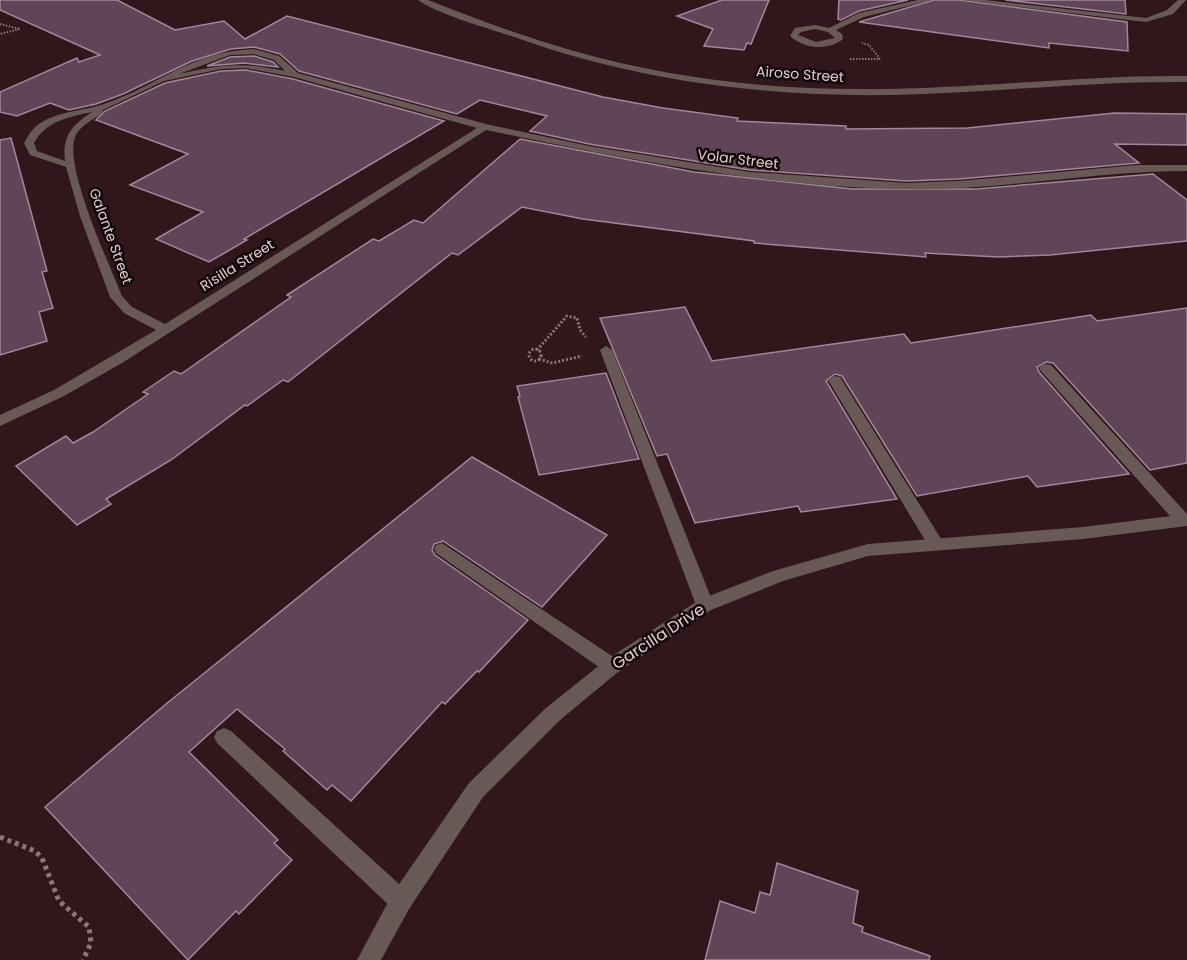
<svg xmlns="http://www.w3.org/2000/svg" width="1187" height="960" viewBox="0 0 1187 960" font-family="Poppins,sans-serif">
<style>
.building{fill:#5f4557;stroke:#a4869b;stroke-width:1.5}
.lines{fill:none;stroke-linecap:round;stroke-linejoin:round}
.path-far2{stroke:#8d767a;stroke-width:2;stroke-dasharray:1.5 1.5;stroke-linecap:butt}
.path-far1{stroke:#8d767a;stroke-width:3;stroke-dasharray:2 2;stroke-linecap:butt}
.path{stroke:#8d767a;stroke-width:5;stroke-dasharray:4 4;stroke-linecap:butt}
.service{fill:#685956;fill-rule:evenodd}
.minor{fill:#685956;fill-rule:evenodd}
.tertiary{fill:#685956;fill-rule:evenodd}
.labels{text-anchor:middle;stroke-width:5;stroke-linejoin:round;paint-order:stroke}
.far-street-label{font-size:14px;fill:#e0cccf;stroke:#110608}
.street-label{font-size:16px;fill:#e0cccf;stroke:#110608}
</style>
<rect width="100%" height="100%" fill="#31161c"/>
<g class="building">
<path d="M0,0H117L175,30L224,21L245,39L287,16L603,97L663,108L738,118L737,121L846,126V129L967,128L1115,113L1187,114V145L1115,144L1139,163L959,179L906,181L750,170L589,144L530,131L547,116L480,100L457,114L299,71L280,54L254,47L231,49L192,61L123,94L96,104L69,110L50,103L17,116L0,112V92L77,58L79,62L100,55L0,10Z"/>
<path d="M722,0H769L751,44L747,43L744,50L704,46L713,29L677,16Z"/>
<path d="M839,0H908L859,11L841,20L838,19Z"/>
<path d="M934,0H959L1127,22L1128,51L1049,43V48L859,22Z"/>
<path d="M1005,0H1125L1126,14Z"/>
<path d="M254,56L273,62L278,67L244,63L207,66L230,57Z"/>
<path d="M246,70L293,79L444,121L244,239L247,240L209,262L156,239L203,212L130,185L188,154L96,120L105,111L165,83L221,71Z"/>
<path d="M11,138L47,271L42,272L53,308L39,312L47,341L0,355V140Z"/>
<path d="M520,139L694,172L852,189H976L1153,174L1187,200V241L1050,255L998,257L925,253L926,257L754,243V241L583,219L522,207L458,255L452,253L288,382L283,380L247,406L245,405L171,460L106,499L111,504L77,525L16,466L66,436L73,443L93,432L148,394L143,392L174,371L181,374L291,297L287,295L373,239L379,241L414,220L423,223Z"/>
<path d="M685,307L712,361L904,334L911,343L1091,315L1097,321L1187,308V463L1150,470L1053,363L1046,362L1037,367L1039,372L1129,474L1037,487L1028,476L917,496L842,376L835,374L826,381L897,499L801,512L798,506L695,523L667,454L657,456L600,318Z"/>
<path d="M606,373L639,459L539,475L518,397L520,396L517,386Z"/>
<path d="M472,457L607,535L542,607L443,541L434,544L432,550L435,555L528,620L479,672L477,671L445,704L442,702L351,801L332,785L327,790L283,751L285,749L237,709L189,752L278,840L274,843L292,860L239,914L236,911L188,960L45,807L166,704Z"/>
<path d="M777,863L858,891L853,923L863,927L862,932L930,956L929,960H705L720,901L755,913L760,892L770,895Z"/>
</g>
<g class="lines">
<g class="path-far2">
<path d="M0,24L20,29L0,34"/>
<path d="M850,59H880L869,45L862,43"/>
</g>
<g class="path-far1">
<circle cx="535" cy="355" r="6"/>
<path d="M537,350L567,316L577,318L580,330L586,337"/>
<path d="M539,359L552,363L582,356"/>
</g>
<path class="path" d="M0,837L35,851L42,858L59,901L89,927L91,943L83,960"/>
<g class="service">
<path d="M606,346L612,350L714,605L711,610L705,612L699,610L696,605L600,350Z"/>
<path d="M1046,364L1051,365L1187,514V526L1178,525L1041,371L1039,368L1041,365Z"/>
<path d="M835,376L840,377L943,542L945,546L943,550H931L828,380Z"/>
<path d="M442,543L618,660L621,666L618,672L612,674L606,672L436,553L434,549L436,545Z"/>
<path d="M224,728L231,731L409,893L412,901L409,909L401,912L393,909L217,743L214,737L217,731Z"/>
</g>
<g class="minor">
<path d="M918,0H932L864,17L836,30L842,34L843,39C828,51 804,49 790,36L795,28L815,25L829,28L859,13ZM815,29L828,32L835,38L816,42L798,35L801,32Z"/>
<path d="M961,0H985L1146,18L1167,10L1178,0H1186L1173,14L1146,22Z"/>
<path d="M254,49L279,56L298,73L486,124L589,146L750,172L906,183L959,181L1137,165H1187V171C1093,171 999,191 905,189C764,187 624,159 486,130L122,363L64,396L0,426V415L54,390L156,330L124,313L110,297L80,216L66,167L30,155L24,143C29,134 33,127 42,122C61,111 83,111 104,104C160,85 189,52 254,49ZM254,54L274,60L285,71C240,62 224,64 179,74L230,55ZM246,68L294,77L477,128L165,324L132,307L122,296C109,263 64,168 75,137C79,126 94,119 103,113V110L164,81L221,69ZM92,112C72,125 62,136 65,161L37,151L34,143C46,121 69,117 92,112Z"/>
<path d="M1187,514V526L1083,539L868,556L783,581L711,610L618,672L560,720L483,797L409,909L381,960H357L393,893L469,783L546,708L606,660L699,600L773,571L868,544L1083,527Z"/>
</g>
<path class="tertiary" d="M418,0H428C476,19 524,37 574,51C665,77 762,89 856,89C967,90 1077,75 1187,76V82C1088,81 990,93 892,95C767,97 638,81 520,39C494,30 439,15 418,0Z"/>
</g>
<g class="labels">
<g class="far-street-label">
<text transform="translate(800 74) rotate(4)" y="5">Airoso Street</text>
<text transform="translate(738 159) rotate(7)" y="5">Volar Street</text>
<text transform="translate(111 236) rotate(70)" y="5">Galante Street</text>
<text transform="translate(237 265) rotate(-32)" y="5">Risilla Street</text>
</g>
<g class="street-label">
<text transform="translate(658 636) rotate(-33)" y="6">Garcilla Drive</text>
</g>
</g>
</svg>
